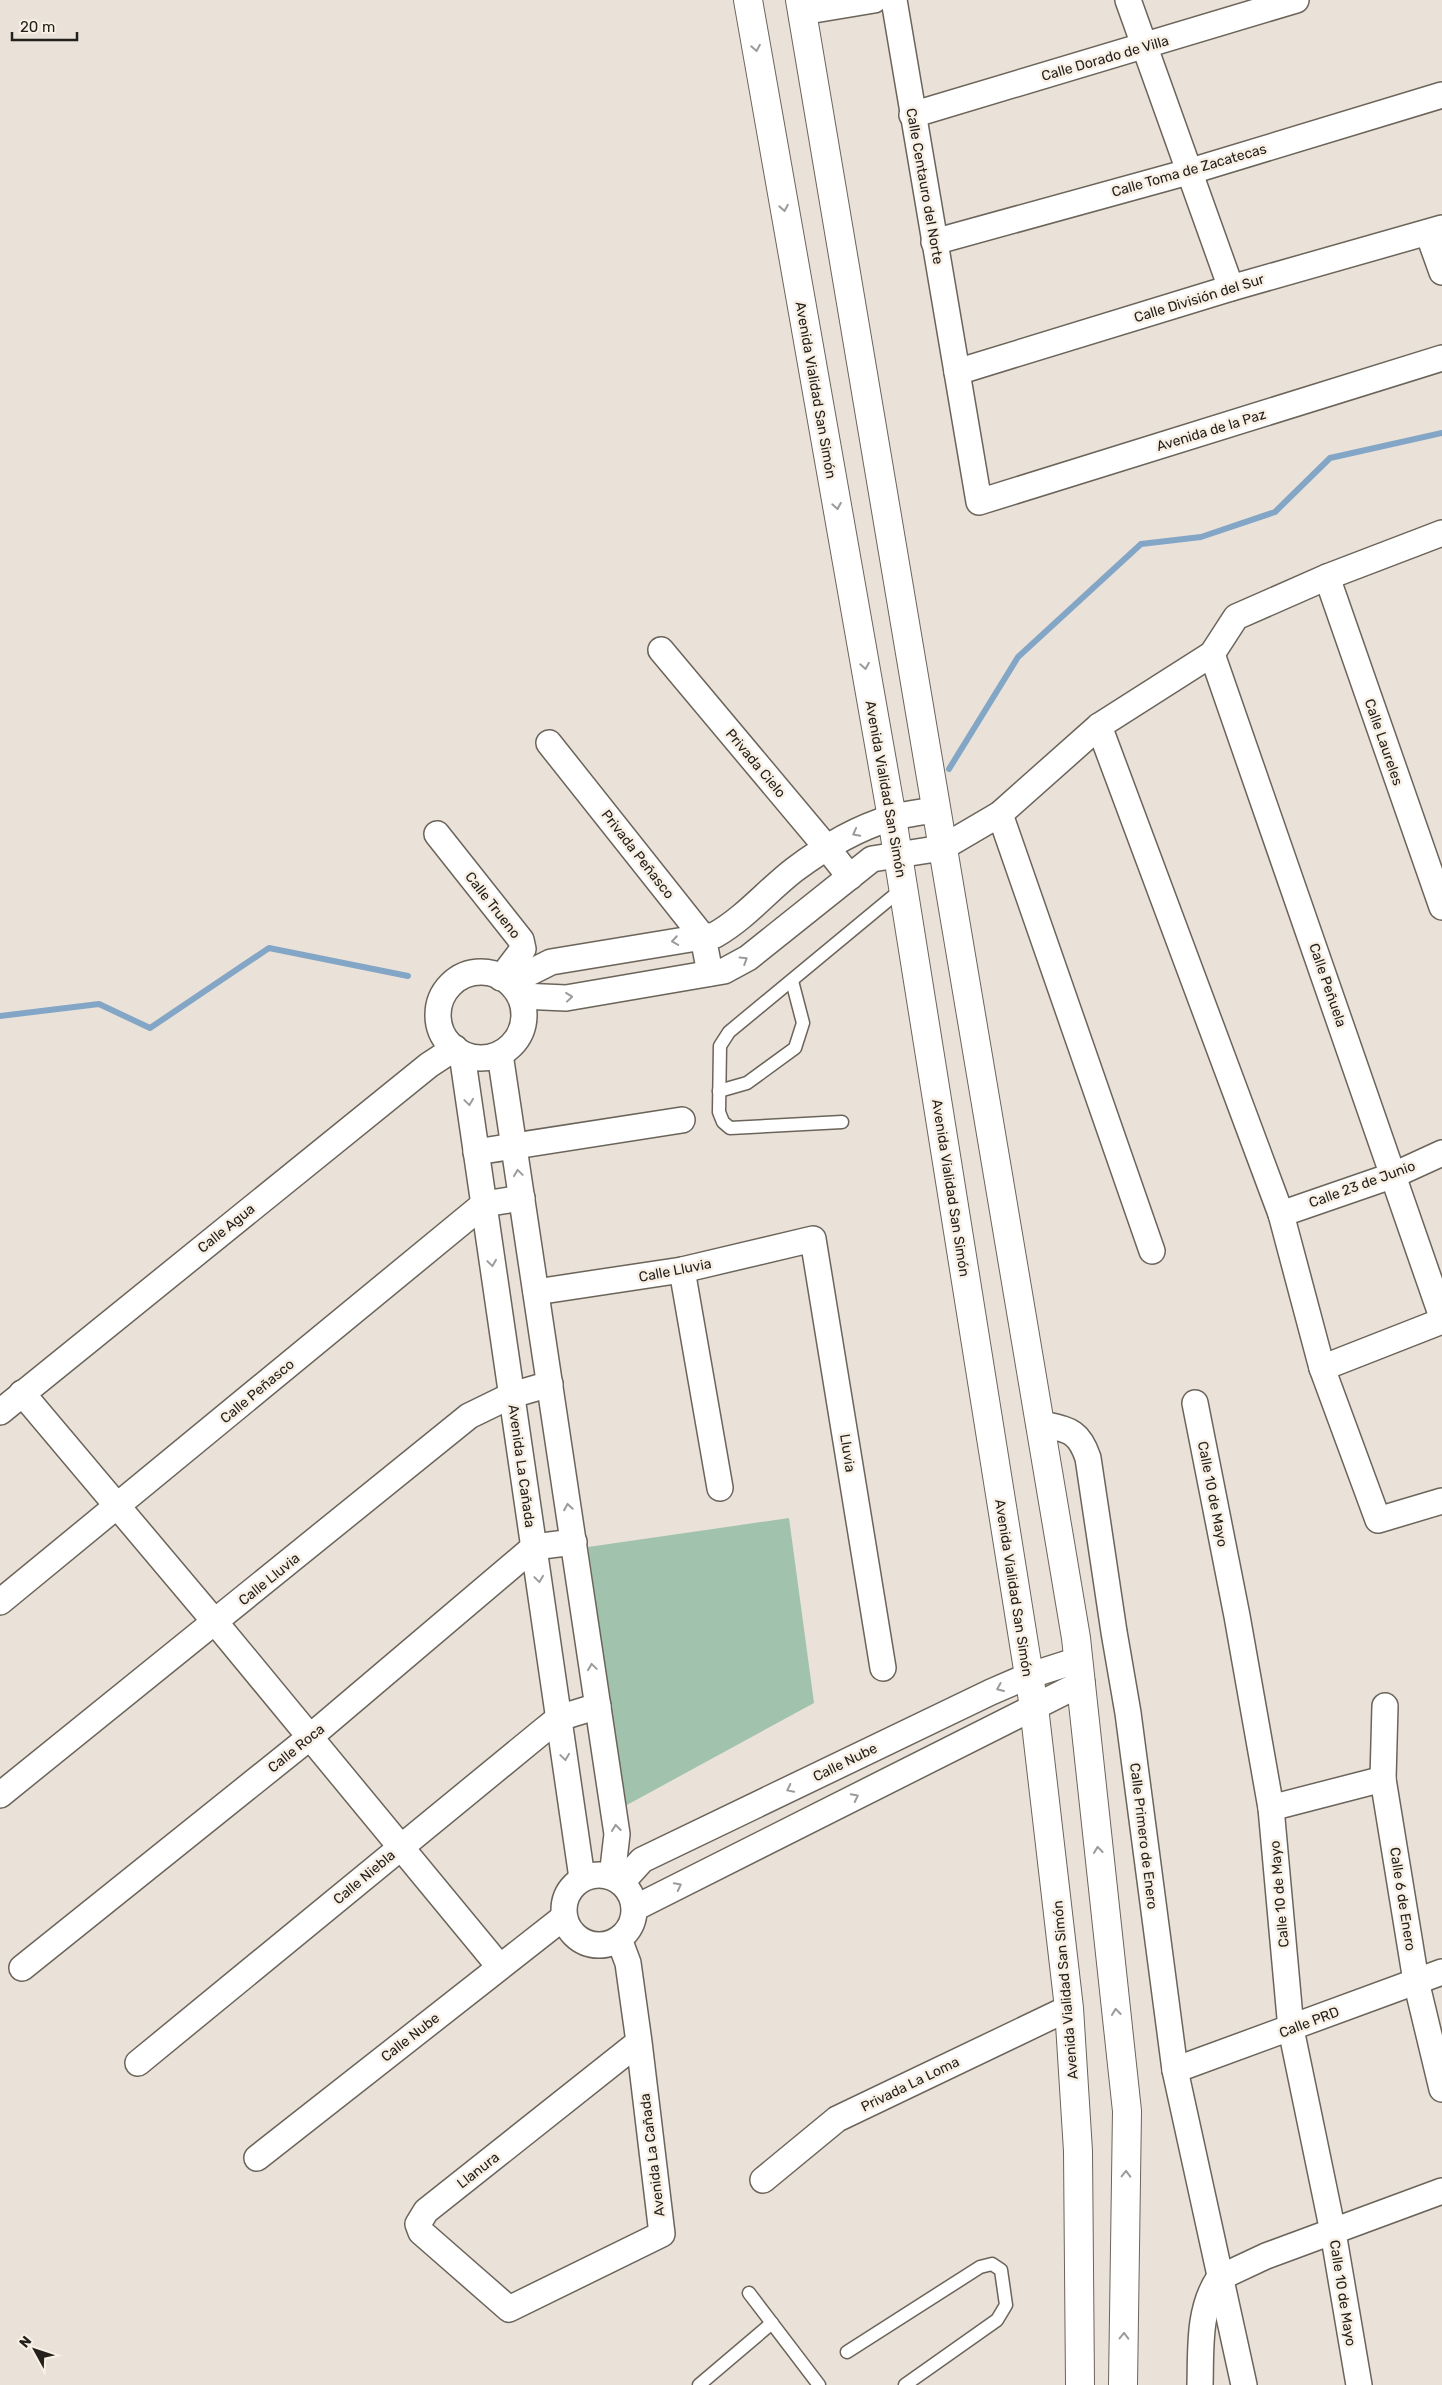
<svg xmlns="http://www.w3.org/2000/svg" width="1442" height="2385" viewBox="0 0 1442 2385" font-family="Rubik,sans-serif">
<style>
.green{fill:#a1c2ac}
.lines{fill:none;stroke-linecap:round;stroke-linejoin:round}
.stream{stroke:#84a6c6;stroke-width:6}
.service-casing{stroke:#6b645a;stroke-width:15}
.minor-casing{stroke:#6b645a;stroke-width:28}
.secondary-casing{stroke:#6b645a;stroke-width:30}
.service{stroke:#fff;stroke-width:12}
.minor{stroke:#fff;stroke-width:25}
.secondary{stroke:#fff;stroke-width:28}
.oneway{stroke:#9c9b99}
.labels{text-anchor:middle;stroke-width:5;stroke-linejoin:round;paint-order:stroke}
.street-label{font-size:14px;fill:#24211d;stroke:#f8f0e5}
</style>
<rect width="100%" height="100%" fill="#eae2d8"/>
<path class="green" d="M789,1518L814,1703L625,1806L588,1547Z"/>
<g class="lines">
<g class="stream">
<path d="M949,769L1018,657L1141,544L1201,537L1275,512L1330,458L1442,433"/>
<path d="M0,1016L99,1004L150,1028L269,948L408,976"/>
</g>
<defs>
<g id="service">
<path d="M719,1091L747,1083L795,1048L803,1023L792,981"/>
<path d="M842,1122L730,1128L723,1122L719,1112L720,1046L729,1032L903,888"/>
<path d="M749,2293L819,2385"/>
<path d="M847,2352L980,2267L992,2264L1001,2270L1006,2305L997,2320L905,2385"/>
<path d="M699,2385L772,2323"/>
</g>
<g id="minor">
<path d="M894,0L979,502L1442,358"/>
<path d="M1128,0L1231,288"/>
<path d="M802,12L874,0"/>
<path d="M912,115L1296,0"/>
<path d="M1428,233L1442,272"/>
<path d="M934,242L1188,172L1442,95"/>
<path d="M957,372L1231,288L1442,228"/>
<path d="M1327,577L1442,907"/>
<path d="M661,650L827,848L850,877"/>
<path d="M1212,654L1442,1317"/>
<path d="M1099,726L1281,1214L1322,1368L1378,1520L1442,1501"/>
<path d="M549,743L703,937L710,973"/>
<path d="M1000,814L1152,1251"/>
<path d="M437,834L521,940L523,949L501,978"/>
<circle cx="481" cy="1015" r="43"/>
<path d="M511,982L551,962L715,935C745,918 767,891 794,870C822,849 857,828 891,818C905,814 921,812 936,810"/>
<path d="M521,996L566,998L724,971L748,958L872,859L942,848L1000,814L1099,726L1212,654L1236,617L1327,577L1442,533"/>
<path d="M462,1054L582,1878"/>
<path d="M500,1054L617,1834L612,1877"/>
<path d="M476,1152L682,1120"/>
<path d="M1281,1214L1394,1175L1442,1153"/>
<path d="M682,1270L720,1488"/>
<path d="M536,1292L682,1270L813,1239L883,1668"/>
<path d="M1322,1368L1442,1321"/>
<path d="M22,1393L215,1622L499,1966"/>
<path d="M1195,1403L1237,1616L1271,1808L1291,2029L1333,2232L1359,2385"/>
<path d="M0,1412L429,1065L455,1048"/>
<path d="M1039,1423C1066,1430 1078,1428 1088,1458L1114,1632L1128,1713L1175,2070L1244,2385"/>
<path d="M0,1602L484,1204L522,1198"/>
<path d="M1385,1706L1383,1779L1416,1981L1442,2089"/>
<path d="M0,1795L469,1416L512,1395L550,1384"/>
<path d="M1271,1808L1383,1779"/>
<circle cx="599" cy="1910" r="35"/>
<path d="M622,1882L642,1860L991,1692L1028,1676L1078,1660"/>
<path d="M635,1908L1082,1683"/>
<path d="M619,1939L628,1963L639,2042L662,2234L509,2309L421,2232L418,2224L426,2211L639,2042"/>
<path d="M22,1968L310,1737L534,1547L574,1542"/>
<path d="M138,2063L544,1730L559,1718L598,1706"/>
<path d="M1175,2070L1442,1972"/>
<path d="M257,2158L564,1917"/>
<path d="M763,2180L837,2119L1069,2008"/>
<path d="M1219,2278L1266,2256L1442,2191"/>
<path d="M1200,2385C1201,2349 1198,2309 1219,2278"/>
</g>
<g id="secondary">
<path d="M748,0L892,818L1034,1707L1069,2008L1078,2151L1080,2385"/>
<path d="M800,0L1076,1638L1127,2111L1123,2385"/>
</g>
</defs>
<use href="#service" class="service-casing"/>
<use href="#minor" class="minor-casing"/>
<use href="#secondary" class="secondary-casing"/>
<use href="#service" class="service"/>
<use href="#minor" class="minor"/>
<use href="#secondary" class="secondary"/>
</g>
<defs><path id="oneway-chevron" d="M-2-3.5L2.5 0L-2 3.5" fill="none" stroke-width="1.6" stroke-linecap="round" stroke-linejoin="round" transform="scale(1.25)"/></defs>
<g class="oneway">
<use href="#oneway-chevron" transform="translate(756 48) rotate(80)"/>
<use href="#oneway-chevron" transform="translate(784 208) rotate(80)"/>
<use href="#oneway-chevron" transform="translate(837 506) rotate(80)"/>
<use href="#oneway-chevron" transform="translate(865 666) rotate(80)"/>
<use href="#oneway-chevron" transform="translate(856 833) rotate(152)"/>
<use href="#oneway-chevron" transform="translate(675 941) rotate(171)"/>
<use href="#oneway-chevron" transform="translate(744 960) rotate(-32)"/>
<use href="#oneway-chevron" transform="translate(569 997) rotate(-6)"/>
<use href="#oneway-chevron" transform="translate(469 1102) rotate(82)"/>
<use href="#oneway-chevron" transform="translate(518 1173) rotate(-98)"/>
<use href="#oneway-chevron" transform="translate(492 1263) rotate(82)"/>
<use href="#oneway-chevron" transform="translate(568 1507) rotate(-99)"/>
<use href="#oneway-chevron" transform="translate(539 1579) rotate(82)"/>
<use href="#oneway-chevron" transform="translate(592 1667) rotate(-98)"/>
<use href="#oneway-chevron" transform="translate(1000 1688) rotate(157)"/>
<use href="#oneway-chevron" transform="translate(565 1757) rotate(82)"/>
<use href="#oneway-chevron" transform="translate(790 1789) rotate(154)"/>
<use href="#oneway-chevron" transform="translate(855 1797) rotate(-27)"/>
<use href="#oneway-chevron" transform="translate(616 1828) rotate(-96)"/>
<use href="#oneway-chevron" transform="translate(1098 1850) rotate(-96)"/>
<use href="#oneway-chevron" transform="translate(678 1886) rotate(-27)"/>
<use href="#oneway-chevron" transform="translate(1116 2012) rotate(-96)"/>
<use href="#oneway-chevron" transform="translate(1126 2174) rotate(-89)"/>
<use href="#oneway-chevron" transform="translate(1124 2336) rotate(-89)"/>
</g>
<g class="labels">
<g class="street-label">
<text transform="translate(1105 58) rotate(-16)" y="5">Calle Dorado de Villa</text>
<text transform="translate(1189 170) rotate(-16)" y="5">Calle Toma de Zacatecas</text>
<text transform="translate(925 186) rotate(80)" y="5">Calle Centauro del Norte</text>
<text transform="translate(1199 298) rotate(-17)" y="5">Calle División del Sur</text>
<text transform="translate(816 390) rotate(80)" y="5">Avenida Vialidad San Simón</text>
<text transform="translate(1211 430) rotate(-17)" y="5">Avenida de la Paz</text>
<text transform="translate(1384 742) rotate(71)" y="5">Calle Laureles</text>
<text transform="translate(756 763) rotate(50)" y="5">Privada Cielo</text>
<text transform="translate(886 789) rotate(80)" y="5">Avenida Vialidad San Simón</text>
<text transform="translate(638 854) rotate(52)" y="5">Privada Peñasco</text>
<text transform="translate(493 905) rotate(52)" y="5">Calle Trueno</text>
<text transform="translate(1328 985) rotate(71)" y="5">Calle Peñuela</text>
<text transform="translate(1362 1184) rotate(-20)" y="5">Calle 23 de Junio</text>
<text transform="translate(951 1188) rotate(81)" y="5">Avenida Vialidad San Simón</text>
<text transform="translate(226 1228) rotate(-39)" y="5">Calle Agua</text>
<text transform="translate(675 1270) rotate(-11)" y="5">Calle Lluvia</text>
<text transform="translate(257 1391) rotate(-40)" y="5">Calle Peñasco</text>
<text transform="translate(848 1453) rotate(81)" y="5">Lluvia</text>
<text transform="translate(522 1466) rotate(82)" y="5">Avenida La Cañada</text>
<text transform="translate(1213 1494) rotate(79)" y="5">Calle 10 de Mayo</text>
<text transform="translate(269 1579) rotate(-39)" y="5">Calle Lluvia</text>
<text transform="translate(1014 1588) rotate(81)" y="5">Avenida Vialidad San Simón</text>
<text transform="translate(296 1748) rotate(-39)" y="5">Calle Roca</text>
<text transform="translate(845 1762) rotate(-26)" y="5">Calle Nube</text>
<text transform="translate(1144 1836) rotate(83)" y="5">Calle Primero de Enero</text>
<text transform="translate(364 1877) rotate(-40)" y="5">Calle Niebla</text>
<text transform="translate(1279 1894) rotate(-95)" y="5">Calle 10 de Mayo</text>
<text transform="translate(1403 1899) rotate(81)" y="5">Calle 6 de Enero</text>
<text transform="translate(1065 1990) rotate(-95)" y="5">Avenida Vialidad San Simón</text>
<text transform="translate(1309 2022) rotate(-21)" y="5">Calle PRD</text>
<text transform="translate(410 2037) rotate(-38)" y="5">Calle Nube</text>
<text transform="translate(910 2084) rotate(-26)" y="5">Privada La Loma</text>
<text transform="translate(652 2155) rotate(-97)" y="5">Avenida La Cañada</text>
<text transform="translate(478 2170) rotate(-38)" y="5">Llanura</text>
<text transform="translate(1343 2293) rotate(81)" y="5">Calle 10 de Mayo</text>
</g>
</g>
<g transform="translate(35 2350) rotate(310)" stroke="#f8f0e5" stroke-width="4" paint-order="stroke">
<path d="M0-4L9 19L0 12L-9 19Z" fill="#24211d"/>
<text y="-8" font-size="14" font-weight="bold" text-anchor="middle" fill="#24211d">N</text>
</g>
<path d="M12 32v8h65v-8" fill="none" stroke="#24211d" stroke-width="2.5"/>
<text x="20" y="32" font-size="15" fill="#24211d" stroke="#f8f0e5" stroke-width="4" paint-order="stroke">20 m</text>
</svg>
